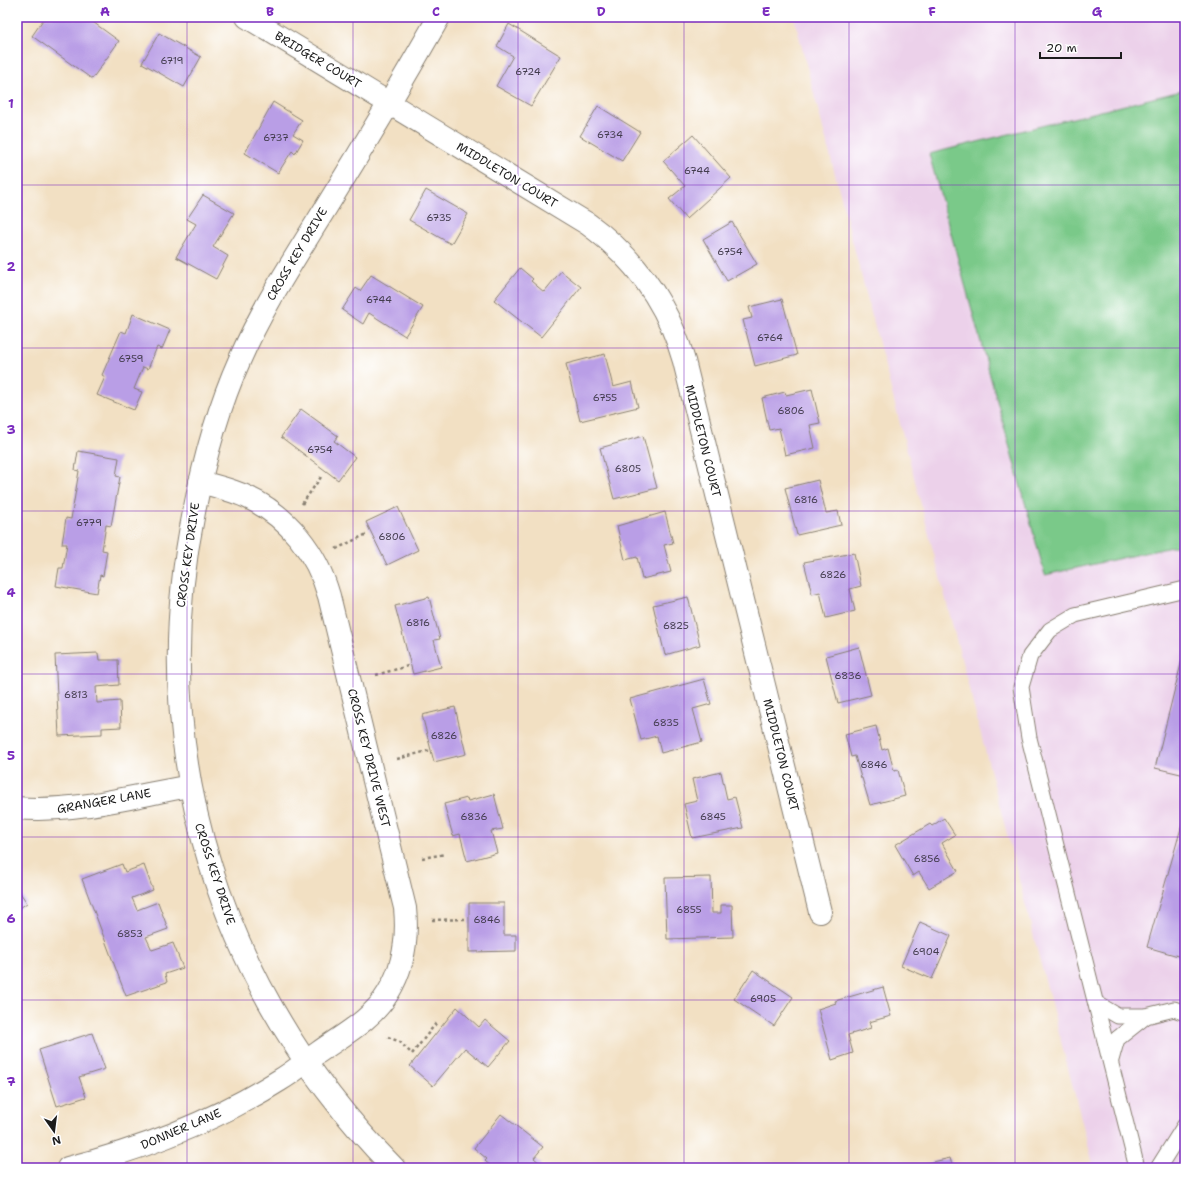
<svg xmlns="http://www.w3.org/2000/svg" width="1202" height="1185" viewBox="0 0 1202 1185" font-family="'Shantell Sans',sans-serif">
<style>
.built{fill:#ecd1ea}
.green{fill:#7ac989;stroke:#4b7252}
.building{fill:#b99ee6}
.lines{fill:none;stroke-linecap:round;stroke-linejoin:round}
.service-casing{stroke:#877e70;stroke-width:17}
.minor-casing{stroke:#877e70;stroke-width:24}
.path{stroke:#877e70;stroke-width:2.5;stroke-dasharray:3 3;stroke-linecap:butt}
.service{stroke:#fff;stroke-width:15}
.minor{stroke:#fff;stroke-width:22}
.grid{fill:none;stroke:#7b2cbf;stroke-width:1;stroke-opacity:0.55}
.labels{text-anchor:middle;stroke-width:4;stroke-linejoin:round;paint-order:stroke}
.number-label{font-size:10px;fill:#433c4e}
.street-label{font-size:12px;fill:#1c1c1c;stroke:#fff}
.neatline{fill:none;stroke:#7b2cbf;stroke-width:1.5}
.grid-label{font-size:13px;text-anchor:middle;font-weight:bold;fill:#7b2cbf}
</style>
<rect width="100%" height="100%" fill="#fff"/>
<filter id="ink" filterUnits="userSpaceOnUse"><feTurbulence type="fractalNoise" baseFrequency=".025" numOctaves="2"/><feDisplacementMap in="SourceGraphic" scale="8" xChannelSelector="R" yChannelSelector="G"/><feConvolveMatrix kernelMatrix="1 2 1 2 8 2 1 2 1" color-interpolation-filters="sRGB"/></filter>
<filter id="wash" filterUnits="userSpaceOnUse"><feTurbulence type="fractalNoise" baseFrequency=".012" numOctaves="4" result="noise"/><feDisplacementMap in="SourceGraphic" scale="16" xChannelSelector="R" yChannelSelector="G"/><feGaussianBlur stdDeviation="0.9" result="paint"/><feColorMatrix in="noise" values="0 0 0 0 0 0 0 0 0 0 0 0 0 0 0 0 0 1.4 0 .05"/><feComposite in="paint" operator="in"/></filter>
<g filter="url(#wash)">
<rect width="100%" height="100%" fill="#f2e0c3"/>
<path class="built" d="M794,17H1185V1168H1094Z"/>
<path class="green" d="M1185,90V544L1045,575L929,154Z"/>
<g id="blocks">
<g class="building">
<path d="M45,17H71L76,20L78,17H86L119,41L92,79L32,36Z"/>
<path d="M509,24L561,56L531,106L496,86L513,56L497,46Z"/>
<path d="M159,33L201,57L184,87L142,63Z"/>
<path d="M273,102L302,120L293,134L303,140L295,154L292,151L278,173L245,153Z"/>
<path d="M598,106L640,132L622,161L580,136Z"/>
<path d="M693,135L731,178L686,219L669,199L685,186L663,161Z"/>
<path d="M426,190L468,214L451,244L409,220Z"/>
<path d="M203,195L234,213L213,247L228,256L216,279L176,257L196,224L187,219Z"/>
<path d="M732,222L757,264L727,281L703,239Z"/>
<path d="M520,268L533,279L531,281L544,292L561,271L581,287L541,337L494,300Z"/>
<path d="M371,275L423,307L405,336L369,313L363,324L342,310L356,288L360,291Z"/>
<path d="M782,299L797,355L755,366L743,320L752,318L749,307Z"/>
<path d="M133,314L170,330L162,349L157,347L148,369L143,367L134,389L142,392L134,410L97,395L105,377L102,375L121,331L126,333Z"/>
<path d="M605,354L613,387L632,382L638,407L580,421L566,364Z"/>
<path d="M812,389L820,423L810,425L815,448L785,455L779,428L769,430L762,398L785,392L786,395Z"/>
<path d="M301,409L338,436L334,441L355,457L338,480L281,437Z"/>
<path d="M643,436L657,488L614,499L600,448Z"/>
<path d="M78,451L119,458L116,476L120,477L111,526L106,525L102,550L107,551L103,576L100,575L97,593L56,586L59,568H63L67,544H62L66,518L71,519L79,471L75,470Z"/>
<path d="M818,480L826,513L838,511L841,525L797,535L785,488Z"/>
<path d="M398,507L418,550L387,565L366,522Z"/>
<path d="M665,512L673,543L664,545L671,572L642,579L637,557L625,560L617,526Z"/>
<path d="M854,553L861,586L850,589L855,611L826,618L820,592L812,594L804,562Z"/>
<path d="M429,597L440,639L434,640L441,667L413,674L395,606Z"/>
<path d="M688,597L700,645L665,655L653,605Z"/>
<path d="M859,647L871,695L838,703L826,656Z"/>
<path d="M1184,652H1185V775L1155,768Z"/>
<path d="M98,653L99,660H118L119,685L96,687L97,703L120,701L121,727L102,728V734L59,736L55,655Z"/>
<path d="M704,679L711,704L693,709L702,742L661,753L657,736L641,740L630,699Z"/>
<path d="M455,707L466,754L434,762L422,715Z"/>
<path d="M876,726L882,750L888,748L894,771L898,770L905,796L870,805L862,778H861L855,756L851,757L845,734Z"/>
<path d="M721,772L727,799L735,797L743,828L692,838L684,804L697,801L692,779Z"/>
<path d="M494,794L503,829L491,831L497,853L467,861L460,834L453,836L444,804L467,798L468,801Z"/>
<path d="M1185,814V958L1147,947Z"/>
<path d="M944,818L955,835L942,843L958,871L929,888L919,872L913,876L895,845L930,824L932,826Z"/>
<path d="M122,864L125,872L144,865L153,890L132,898L137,910L158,902L168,929L146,937L152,950L173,943L183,968L165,974L167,982L126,996L82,879Z"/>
<path d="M711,877L712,913H721V905H732L733,937L667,939L665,878Z"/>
<path d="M17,888L27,903L17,910Z"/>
<path d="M469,903H504V935H516V951L469,952Z"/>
<path d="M920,922L951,936L932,979L901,966Z"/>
<path d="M753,970L793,997L774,1026L734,999Z"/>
<path d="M883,987L891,1016L869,1022L871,1028L848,1035L853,1053L832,1060L818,1009L836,1003L835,1001Z"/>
<path d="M457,1007L479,1027L485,1020L510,1041L488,1067L465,1048L433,1086L410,1066Z"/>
<path d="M92,1033L105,1069L79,1077L86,1097L57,1106L39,1050Z"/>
<path d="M501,1114L543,1147L534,1158L541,1164L538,1168H493L485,1161L487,1159L474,1148Z"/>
<path d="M950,1158L953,1168H912V1167Z"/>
</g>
</g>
</g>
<g filter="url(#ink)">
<use href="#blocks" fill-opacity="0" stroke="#877e70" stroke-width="1"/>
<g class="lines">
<defs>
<g id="service">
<path d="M1096,1003L1118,1016H1146"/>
<path d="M1111,1060L1117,1039L1146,1016L1174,1009L1185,1013"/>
<path d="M1137,1168L1029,738L1021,687L1030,656L1050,630L1075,615L1185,589"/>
<path d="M1158,1168L1185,1125"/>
</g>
<g id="minor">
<path d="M247,17L588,224C636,259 668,304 684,361L820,912"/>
<path d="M17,808C75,813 133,796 190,786"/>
<path d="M68,1168C143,1149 215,1121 280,1080C294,1072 306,1061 319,1052C343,1035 373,1019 388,993C404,967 408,938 405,908L329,596C317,553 288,516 247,497C232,490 216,486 200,482"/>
<path d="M394,1168C221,992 144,755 194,512C204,460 218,408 240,359C263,306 295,258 325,209C364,146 402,82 439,17"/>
</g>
</defs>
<use href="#service" class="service-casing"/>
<use href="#minor" class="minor-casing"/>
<g class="path">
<path d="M302,504L321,477"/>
<path d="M336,549L367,534"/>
<path d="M376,675L408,666"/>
<path d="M397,759L431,750"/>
<path d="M422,858L445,854"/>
<path d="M432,920L466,919"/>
<path d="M388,1037L400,1042L412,1054L437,1022"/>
</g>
<use href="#service" class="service"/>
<use href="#minor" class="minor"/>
</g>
</g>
<path class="grid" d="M187,17V1168M353,17V1168M518,17V1168M684,17V1168M849,17V1168M1015,17V1168M17,185H1185M17,348H1185M17,511H1185M17,674H1185M17,837H1185M17,1000H1185"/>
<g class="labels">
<g class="number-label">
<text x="172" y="64">6719</text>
<text x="528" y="75">6724</text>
<text x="610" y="138">6734</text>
<text x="276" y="141">6737</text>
<text x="697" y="174">6744</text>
<text x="439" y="221">6735</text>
<text x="730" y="255">6754</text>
<text x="379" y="303">6744</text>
<text x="770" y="341">6764</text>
<text x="131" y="362">6759</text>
<text x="605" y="401">6755</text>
<text x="791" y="414">6806</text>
<text x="320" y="453">6754</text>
<text x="628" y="472">6805</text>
<text x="806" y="503">6816</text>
<text x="89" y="526">6779</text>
<text x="392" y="540">6806</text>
<text x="833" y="578">6826</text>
<text x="418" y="626">6816</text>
<text x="676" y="629">6825</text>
<text x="848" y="679">6836</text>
<text x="76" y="698">6813</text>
<text x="666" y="726">6835</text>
<text x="444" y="739">6826</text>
<text x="874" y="768">6846</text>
<text x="474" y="820">6836</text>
<text x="713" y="820">6845</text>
<text x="927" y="862">6856</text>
<text x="689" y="913">6855</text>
<text x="487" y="923">6846</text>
<text x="130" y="937">6853</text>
<text x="926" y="955">6904</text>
<text x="763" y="1002">6905</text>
</g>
<g class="street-label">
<text transform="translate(318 60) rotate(31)" y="4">BRIDGER COURT</text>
<text transform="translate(507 175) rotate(31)" y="4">MIDDLETON COURT</text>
<text transform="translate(297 254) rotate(-59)" y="4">CROSS KEY DRIVE</text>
<text transform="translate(703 441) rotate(76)" y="4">MIDDLETON COURT</text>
<text transform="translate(188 555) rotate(-82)" y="4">CROSS KEY DRIVE</text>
<text transform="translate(781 755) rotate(76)" y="4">MIDDLETON COURT</text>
<text transform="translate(369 758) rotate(76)" y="4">CROSS KEY DRIVE WEST</text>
<text transform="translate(104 801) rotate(-10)" y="4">GRANGER LANE</text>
<text transform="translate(215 874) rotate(72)" y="4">CROSS KEY DRIVE</text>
<text transform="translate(181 1129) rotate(-23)" y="4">DONNER LANE</text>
</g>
</g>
<rect width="1202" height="1185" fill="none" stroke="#fff" stroke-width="44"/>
<g transform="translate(54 1131) rotate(166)" stroke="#ffffff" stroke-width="3" paint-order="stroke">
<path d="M0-3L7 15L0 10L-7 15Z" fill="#1c1c1c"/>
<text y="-6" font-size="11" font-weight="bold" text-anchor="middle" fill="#1c1c1c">N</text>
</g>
<path d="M1040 52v6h81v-6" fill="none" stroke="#1c1c1c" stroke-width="2"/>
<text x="1046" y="52" font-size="12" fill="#1c1c1c" stroke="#ffffff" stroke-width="3" paint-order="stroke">20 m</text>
<rect x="22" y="22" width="1158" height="1141" class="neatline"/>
<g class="grid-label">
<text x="105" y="16">A</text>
<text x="270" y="16">B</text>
<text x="436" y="16">C</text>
<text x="601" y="16">D</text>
<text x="766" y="16">E</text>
<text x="932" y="16">F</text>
<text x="1097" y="16">G</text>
<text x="11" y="108">1</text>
<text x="11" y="271">2</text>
<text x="11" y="434">3</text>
<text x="11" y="597">4</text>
<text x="11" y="760">5</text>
<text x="11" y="923">6</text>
<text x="11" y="1086">7</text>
</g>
</svg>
